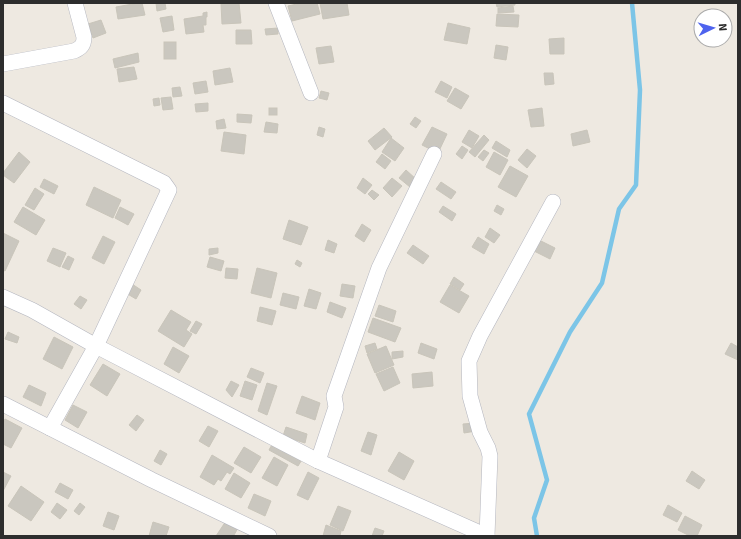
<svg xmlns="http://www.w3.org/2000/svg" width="741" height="539" viewBox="0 0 741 539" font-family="Signika,sans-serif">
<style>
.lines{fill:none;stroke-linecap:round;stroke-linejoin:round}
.stream{stroke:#7cc5e7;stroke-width:4.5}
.building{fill:#cac7bf;stroke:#c9c5ba}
.street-casing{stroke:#b4b6bf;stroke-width:16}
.street{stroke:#fff;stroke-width:15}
</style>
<rect width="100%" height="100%" fill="#eee9e1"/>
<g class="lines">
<path class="stream" d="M537,536L534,518L547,480L529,414L570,332L602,283L619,209L636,185L640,90L632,3"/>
</g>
<g class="building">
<path d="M138,3H142L145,15L118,19L116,7Z"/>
<path d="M156,3H165L166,9L157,11Z"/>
<path d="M239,3L241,23L222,24L221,4Z"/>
<path d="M301,3H317L320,14L292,21L288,6Z"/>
<path d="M320,3H347L349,15L323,19Z"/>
<path d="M496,3H515V5L497,7Z"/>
<path d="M513,6L514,12L498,13V8Z"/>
<path d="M207,12V17H206V25H203L204,32L186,34L184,19L203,16V13Z"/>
<path d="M497,14L519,15L518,27L496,26Z"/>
<path d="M172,16L174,30L163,32L160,18Z"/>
<path d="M101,20L106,33L93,38L88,24Z"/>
<path d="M448,23L470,28L467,44L444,40Z"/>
<path d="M278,28V34L266,35L265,29Z"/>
<path d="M236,30H251L252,44H236Z"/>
<path d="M564,38V54H550L549,39Z"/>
<rect x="164" y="42" width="12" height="17"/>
<path d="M496,45L508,47L506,60L494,58Z"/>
<path d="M331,46L334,62L319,64L316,48Z"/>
<path d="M138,53L139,62L115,68L113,59Z"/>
<path d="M134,67L137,79L119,82L117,69Z"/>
<path d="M230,68L233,82L215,85L213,71Z"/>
<path d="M544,73H553L554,84L545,85Z"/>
<path d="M206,81L208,92L195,94L193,83Z"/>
<path d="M441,81L452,87L447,98L435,92Z"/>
<path d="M180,87L182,96L173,97L172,88Z"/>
<path d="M455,88L469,96L461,109L447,101Z"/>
<path d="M321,91L329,93L327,100L319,98Z"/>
<path d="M171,97L173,109L163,110L161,98Z"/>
<path d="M159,98L160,105L154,106L153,99Z"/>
<path d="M208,103V111L196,112L195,104Z"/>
<rect x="269" y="108" width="8" height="7"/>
<path d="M542,108L544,126L531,127L528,110Z"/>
<path d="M237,114L252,115L251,123L237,122Z"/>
<path d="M415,117L421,121L416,128L410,124Z"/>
<path d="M224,119L226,128L217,129L216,121Z"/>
<path d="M266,122L278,124L277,133L264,132Z"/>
<path d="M319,127L325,129L323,137L317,135Z"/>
<path d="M432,127L447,134L438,153L422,145Z"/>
<path d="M384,128L392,137L375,150L368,141Z"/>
<path d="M469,130L479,136L472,148L462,142Z"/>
<path d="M587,130L590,142L573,146L571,134Z"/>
<path d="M224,132L246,135L244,154L221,151Z"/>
<path d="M484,135L489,140L475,157L469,152Z"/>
<path d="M391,138L404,148L395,161L382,152Z"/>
<path d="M496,141L510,150L507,157L492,148Z"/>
<path d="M462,146L468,150L462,159L456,154Z"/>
<path d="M527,149L536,156L527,168L518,160Z"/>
<path d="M484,150L489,153L483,161L478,157Z"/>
<path d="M19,152L30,162L14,183L3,175V173Z"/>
<path d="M494,152L508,160L500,175L486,167Z"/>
<path d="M382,154L391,161L385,169L376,162Z"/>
<path d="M510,166L528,176L516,197L498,187Z"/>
<path d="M406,170L417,180L410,187L399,178Z"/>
<path d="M363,178L372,185L365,194L357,188Z"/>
<path d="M392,178L402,186L392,197L383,188Z"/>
<path d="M44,179L58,186L54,194L40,187Z"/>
<path d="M441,182L456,192L451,199L436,189Z"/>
<path d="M94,187L121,200L113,218L86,205Z"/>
<path d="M35,188L44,194L34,210L25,205Z"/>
<path d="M372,190L379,195L374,200L368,194Z"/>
<path d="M497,205L504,209L501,215L494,211Z"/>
<path d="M443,206L456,214L452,221L439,212Z"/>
<path d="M23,207L45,220L36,235L14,222Z"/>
<path d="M120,207L134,214L128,225L115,218Z"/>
<path d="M289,220L308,227L301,245L283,239Z"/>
<path d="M362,224L371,230L364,242L355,236Z"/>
<path d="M490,228L500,235L494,243L485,237Z"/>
<path d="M3,233L19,241L5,271L3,270Z"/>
<path d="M103,236L115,242L104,264L92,258Z"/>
<path d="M478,237L489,244L484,254L472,247Z"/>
<path d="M537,239L555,248L550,259L532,250Z"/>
<path d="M328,240L337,244L334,253L325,250Z"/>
<path d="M413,245L429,256L423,264L407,253Z"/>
<path d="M53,248L66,253L60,267L47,261Z"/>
<path d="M218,248V253L209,255V249Z"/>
<path d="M68,256L74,259L69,270L62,267Z"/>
<path d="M210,257L224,261L221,271L207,267Z"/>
<path d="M297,260L302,263L300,267L295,264Z"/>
<path d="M226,268L238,269L237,279L225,278Z"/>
<path d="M257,268L277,273L271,298L251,293Z"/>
<path d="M454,277L464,284L460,290L450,284Z"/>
<path d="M132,284L141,290L136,299L126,293Z"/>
<path d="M342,284L355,286L353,298L340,296Z"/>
<path d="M450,285L469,296L459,313L440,302Z"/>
<path d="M309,289L321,293L316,309L304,306Z"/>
<path d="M283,293L299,297L296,309L280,305Z"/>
<path d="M80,296L87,300L81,309L74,304Z"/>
<path d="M330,302L346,308L342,318L327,312Z"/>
<path d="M379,305L396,311L393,322L375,316Z"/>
<path d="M260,307L276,311L272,325L257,321Z"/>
<path d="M171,310L191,322L186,330L192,334L184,347L158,331Z"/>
<path d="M373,318L401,328L395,342L368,332Z"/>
<path d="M196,321L202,324L196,334L190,331Z"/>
<path d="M8,332L19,337L17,343L5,339Z"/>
<path d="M54,337L73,347L62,369L43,359Z"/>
<path d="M375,343L377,349L367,353L365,346Z"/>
<path d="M421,343L437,349L434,359L418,353Z"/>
<path d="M731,343L738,347V360L725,354Z"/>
<path d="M386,346L394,365L375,373L367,354Z"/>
<path d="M173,347L189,356L179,373L164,364Z"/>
<path d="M403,351V357L392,359V352Z"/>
<path d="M103,364L120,374L107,396L90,385Z"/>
<path d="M393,367L400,383L384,391L376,374Z"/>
<path d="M251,368L264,373L260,383L247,377Z"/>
<path d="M432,372L433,386L413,388L412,374Z"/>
<path d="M231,381L239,385L232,397L226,390Z"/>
<path d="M245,381L257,385L252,400L240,396Z"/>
<path d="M267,383L277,386L267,415L258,411Z"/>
<path d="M29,385L46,393L41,406L23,397Z"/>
<path d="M302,396L320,403L315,420L296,413Z"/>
<path d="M73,405L87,412L78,428L65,420Z"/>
<path d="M137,415L144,420L136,431L129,425Z"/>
<path d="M5,419L22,428L11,448L3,444V423Z"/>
<path d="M475,423L476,431L464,433L463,424Z"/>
<path d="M208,426L218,431L209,447L199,441Z"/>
<path d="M286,427L307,434L305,443L283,436Z"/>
<path d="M368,432L377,435L371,455L361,451Z"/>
<path d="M274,441L303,458L298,466L269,450Z"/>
<path d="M244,447L261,457L251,473L234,463Z"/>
<path d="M160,450L167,454L161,465L154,461Z"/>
<path d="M399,452L414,461L404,480L388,471Z"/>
<path d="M212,455L234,468L230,474L227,472L221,481L218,479L214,485L200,477Z"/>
<path d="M274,457L288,465L277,486L262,478Z"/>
<path d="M692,471L705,480L699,489L686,481Z"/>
<path d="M3,472L11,476L3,491Z"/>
<path d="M308,472L319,478L308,500L297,495Z"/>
<path d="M234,473L250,483L241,498L225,489Z"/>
<path d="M60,483L73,490L68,499L55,492Z"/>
<path d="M21,486L44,502L31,521L8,506Z"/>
<path d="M254,494L271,501L265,516L248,508Z"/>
<path d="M57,503L67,510L60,519L51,512Z"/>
<path d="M80,503L85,507L79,515L74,511Z"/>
<path d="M668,505L682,513L677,522L663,515Z"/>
<path d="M338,506L351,511L343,531L330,525Z"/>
<path d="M108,512L119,516L114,530L103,526Z"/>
<path d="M685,516L702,525L697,536H690L678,530Z"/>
<path d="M226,521L238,528L234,535L235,536H216Z"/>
<path d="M153,522L169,527L166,536H149Z"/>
<path d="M326,525L341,531L340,536H323Z"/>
<path d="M375,528L384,531L382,536H372Z"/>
</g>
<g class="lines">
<defs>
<g id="street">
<path d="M276,3L311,93"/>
<path d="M3,64L74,51C81,48 84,45 84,37L75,3"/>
<path d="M3,103L164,183L169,190L96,346L50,428"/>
<path d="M3,297L32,310L96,346L318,461L487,536"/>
<path d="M3,404L152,480L269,536"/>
<path d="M318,461L336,407L334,396L379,268L434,154"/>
<path d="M487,536L490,456L488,448L480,432L470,396L469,361L480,336L553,202"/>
</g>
</defs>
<use href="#street" class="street-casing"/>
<use href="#street" class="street"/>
</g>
<rect width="741" height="539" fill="none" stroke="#2d2d2d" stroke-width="8"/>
<g transform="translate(713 28) rotate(85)"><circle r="19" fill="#ffffff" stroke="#ababab"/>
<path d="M0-3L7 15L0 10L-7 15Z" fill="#4e63ee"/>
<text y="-6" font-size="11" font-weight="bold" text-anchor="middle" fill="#2d2d2d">N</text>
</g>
</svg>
